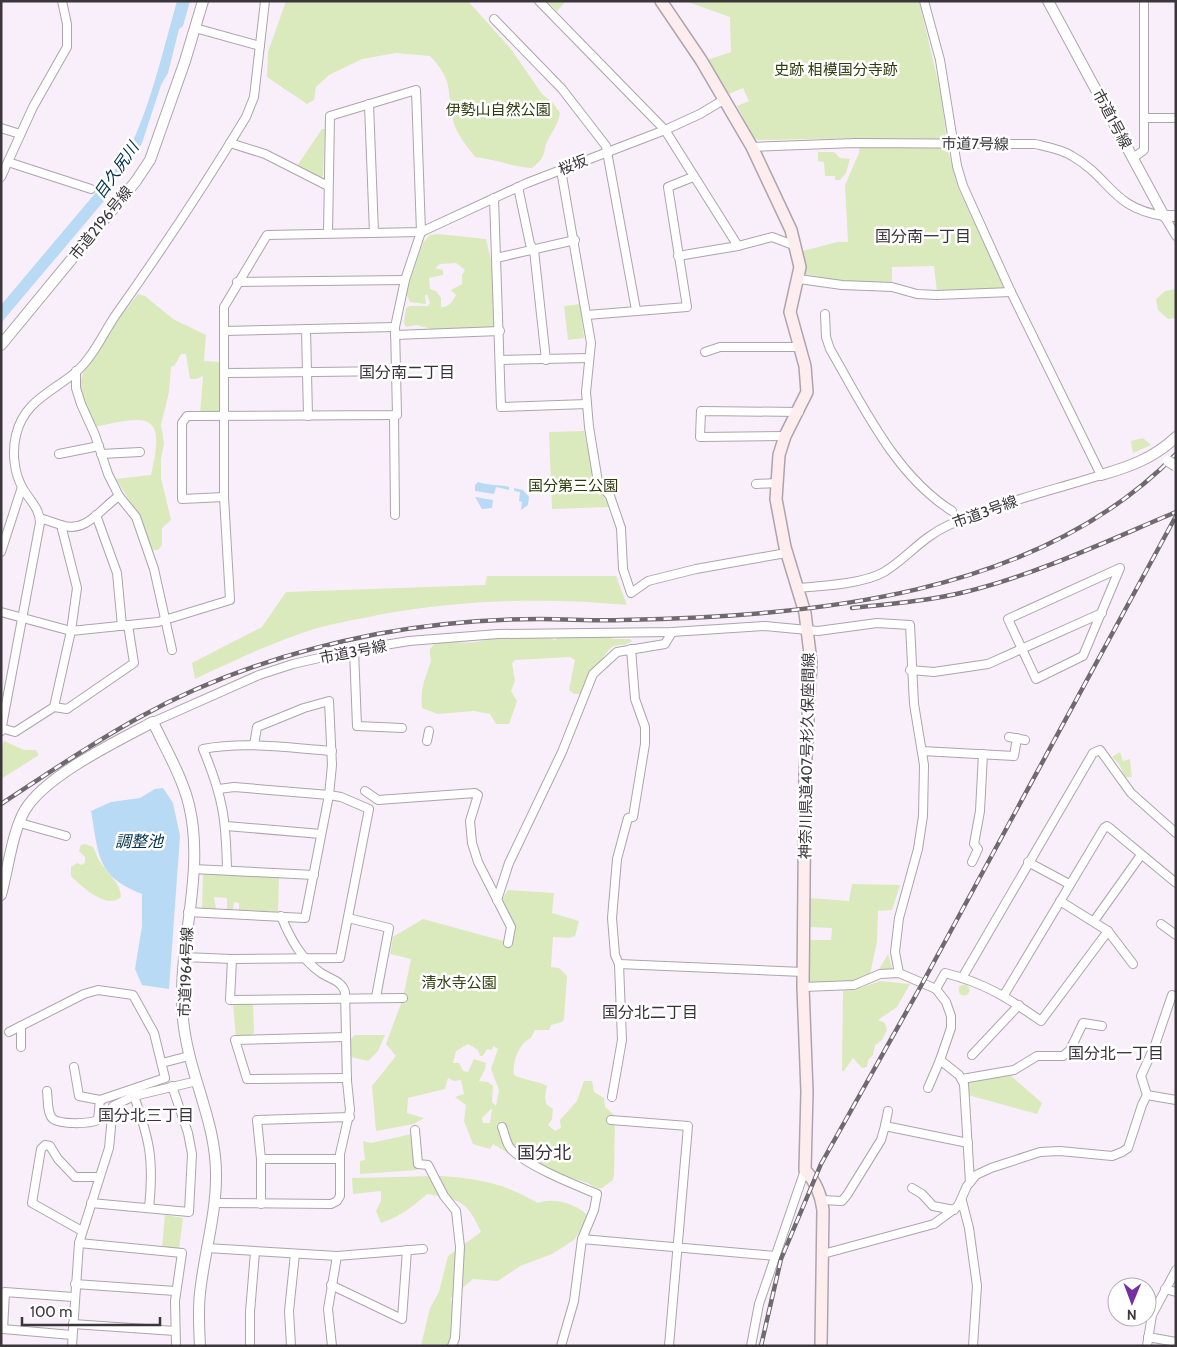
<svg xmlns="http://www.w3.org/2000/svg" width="1177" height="1347" viewBox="0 0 1177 1347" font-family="Cabin,'Noto Sans JP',sans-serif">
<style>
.green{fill:#daeabc;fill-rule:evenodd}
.water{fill:#b8daf5}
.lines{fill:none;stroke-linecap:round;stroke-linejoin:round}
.minor-casing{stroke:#ada4ad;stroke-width:10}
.tertiary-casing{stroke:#ada4ad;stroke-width:12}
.secondary-casing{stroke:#ada4ad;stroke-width:14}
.minor{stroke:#fff;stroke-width:8}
.tertiary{stroke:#fff;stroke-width:10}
.secondary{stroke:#feedef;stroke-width:11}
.rail-casing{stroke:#706a70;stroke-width:4.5}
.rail{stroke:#fff;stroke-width:2.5;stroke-dasharray:8;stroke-linecap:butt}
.tertiary-bridge-casing{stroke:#ada4ad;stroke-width:12;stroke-linecap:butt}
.tertiary-bridge{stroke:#fff;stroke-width:10}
.labels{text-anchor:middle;stroke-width:5;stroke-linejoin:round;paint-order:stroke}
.park-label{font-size:15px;fill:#2e3b0c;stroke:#fff}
.street-label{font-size:15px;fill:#3a363a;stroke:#fff}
.water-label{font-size:16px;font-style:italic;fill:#01304c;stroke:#fff}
.neighbourhood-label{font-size:16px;fill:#39323a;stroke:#fff}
.quarter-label{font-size:18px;fill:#39323a;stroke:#fff}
</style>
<rect width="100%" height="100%" fill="#f9effa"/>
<g class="green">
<path d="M286,1H468L511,49L542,94L553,103L560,113C558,124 554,129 549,138C541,152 549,155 532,168C513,167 495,159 475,157C467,146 456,134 453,120C446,90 455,83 430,56L396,53L362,59L329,75L316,87L314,100L307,104L267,77L268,52Z"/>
<path d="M546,1H566L557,11Z"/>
<path d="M685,1H919L941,94L948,150L958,188L1003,284V291L937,292L934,266L892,267V285L849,283L805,274L803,251L837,242H848L845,185L859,153L860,138L758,140L754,138L737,106L749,101L743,88L729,94L707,60L731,52L730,17Z"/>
<path d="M322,129H325L323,176L320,179L297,166Z"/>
<path d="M818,152H834L840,158L850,159L846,173L840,180H835V176H825L824,162L818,161Z"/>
<path d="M438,234L486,239L495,278L497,313L493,319L495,327L492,330H436L416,325L406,327L404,323L406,308L410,306H428L430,303L427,294L425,296L426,304L410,302L406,293L423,243L430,235ZM456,263L465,270L462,275V284L451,290L456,295C453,301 448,308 441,307V298L436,291L430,289L429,278L443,275V270L435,268L440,264Z"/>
<path d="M1176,289V318L1168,319L1158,310L1156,299L1165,291Z"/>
<path d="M138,294L145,296L173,319L206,335L204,361L219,362L220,414H200L203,376L196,379H190L186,354H181L175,365L171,367L169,392L161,425L164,443L161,459V478L171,520L162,528V545L158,550H153L136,511L116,479L151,475C166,412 149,415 95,427C89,415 81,401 80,388C79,366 124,313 138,294Z"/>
<path d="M580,304L584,338L568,340L564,306Z"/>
<path d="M584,431L595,483L610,507L552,509L549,432Z"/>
<path d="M1143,438L1151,445L1133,453L1131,441Z"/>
<path d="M487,576H616L627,605C543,597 461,600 378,615C356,620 333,623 311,630C271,643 233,661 195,679L192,663L262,627L286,592L485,585Z"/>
<path d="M562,634L595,637L603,634L614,639H630L632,641C626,646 621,644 614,646C607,648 583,686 580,694H574L569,690L575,660L570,657L515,660L512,663L515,681L511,691L517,701L509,724H496L490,714L474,711L438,714L422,708C420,685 425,681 431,661C431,657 429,653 430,649L437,641C449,641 484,647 492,635L546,637L555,640Z"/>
<path d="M4,741L24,750H36L39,755L1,779V750Z"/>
<path d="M1120,752L1123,761L1130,759L1132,777H1125L1119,764L1112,757Z"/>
<path d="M85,844L93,847C96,852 97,858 100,862C107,873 121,883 121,897C107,910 82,887 71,876V867L77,863L82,865L85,862V857L79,851L81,845Z"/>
<path d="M203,874L279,877L278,912L239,910V903L234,902L233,910H227V898L214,897L216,909H202Z"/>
<path d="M852,884L900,885L892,910L878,911L877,942L870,974L852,983H812L808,979V940H831L832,928L809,927V898L849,901Z"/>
<path d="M508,890L554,893L552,913L579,921L575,936L569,938L553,937L551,967L559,968L567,976L564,1019L562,1022L551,1025L549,1030H535L531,1038C519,1043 512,1063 514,1075C523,1080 541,1082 547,1086L545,1097L546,1104L553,1109L552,1119L548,1125L555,1131L561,1128L560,1120L577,1101L584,1081H592L594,1092L604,1098L605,1107L615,1116L614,1175L613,1180L602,1188L596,1189L588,1183L558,1174L523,1154L508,1153L493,1144L490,1149L473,1144L464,1121L466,1105L455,1097L464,1094L461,1080L454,1081L448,1078L445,1089L408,1098L407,1113L424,1118L414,1124L376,1131L372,1086L396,1056L386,1044L403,998L411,959L390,954L393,937L423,919L507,942L511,938L502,899ZM468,1044L478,1050L480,1056H483L487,1049L492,1050L493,1046L498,1049L491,1069L499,1090L496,1106L492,1102L493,1086L488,1082L479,1081L485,1069L486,1063L474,1059L468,1072L463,1071L459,1063H453L456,1051ZM492,1108L490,1123H483L482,1118Z"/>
<path d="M888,954L892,968L889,971H878Z"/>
<path d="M880,981L910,984L897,1007L878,1020L885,1023L887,1030L882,1040L875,1045L873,1055L868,1060L867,1067L862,1068L853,1058L844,1071H842L843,991L855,990Z"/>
<circle cx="964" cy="990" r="5.5"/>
<path d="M233,1004H253L254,1032L251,1036L236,1037Z"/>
<path d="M355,1035H385L378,1051L368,1061L351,1057V1039Z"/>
<path d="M1010,1075L1042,1103L1037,1114L968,1095V1082Z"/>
<path d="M412,1134L417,1170L360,1174V1161L365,1160L363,1141L371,1143Z"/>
<path d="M441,1176C481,1179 503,1183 538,1203C554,1197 578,1204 589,1217L574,1240L552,1254L520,1266L498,1281L473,1279L451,1298L457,1346H421L430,1308L439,1292L448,1256L481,1232C466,1199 460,1200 427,1194C412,1207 400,1217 381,1223L376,1211L381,1201V1191L353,1194L352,1178Z"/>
<path d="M165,1215L183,1218L179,1249L162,1248Z"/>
</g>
<g class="water">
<path d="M177,1H190L183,26L179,29L168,73L161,85L142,143L132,161L107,189L104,201L1,323V305L125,158C150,109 162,54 177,1Z"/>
<path d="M478,482C489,486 499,484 509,487V490L496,487L494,494L475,491V485Z"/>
<path d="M514,488L523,490L529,497L528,505L521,510L522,502L519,501L520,492L514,491Z"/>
<path d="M475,497L493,500L492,508L482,509Z"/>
<path d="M163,788L173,803L180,836L169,989L142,985L135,969L142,926V894C96,876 99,855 91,811L111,802L140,798L155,789Z"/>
</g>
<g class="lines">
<defs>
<g id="minor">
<path d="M539,1L665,130L738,246"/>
<path d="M494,19L562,89L606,146L636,310"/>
<path d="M195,28L260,46"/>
<path d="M369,104L374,233"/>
<path d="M1144,118H1176"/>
<path d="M1,128L20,134"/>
<path d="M230,143L265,154L328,186"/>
<path d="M752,147L855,143L1035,144C1048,147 1061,149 1072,156C1111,178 1111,208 1164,216L1176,236"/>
<path d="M1133,158L1144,150V1"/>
<path d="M8,162L91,189"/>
<path d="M561,170L591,343L586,392L589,427L598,482L610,496L621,528L623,569L631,593L648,581L696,569L786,553"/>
<path d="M1,177L33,107L67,47V24L62,1"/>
<path d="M518,187L530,244L534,250L546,360"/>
<path d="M494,198L501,407L587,404"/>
<path d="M678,256L738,246L772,237L796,246"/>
<path d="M496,258L575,240"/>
<path d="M799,279L842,285L892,287L917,294L937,295L1011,292"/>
<path d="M237,282L405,280"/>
<path d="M825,314L826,337L830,349C863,406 895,475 952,511"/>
<path d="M587,315L687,307L668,187L693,177"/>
<path d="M306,329L308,416"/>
<path d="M224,331L395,327"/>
<path d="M395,335L500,331"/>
<path d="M705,352L720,347H799"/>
<path d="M500,360L589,358"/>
<path d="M76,371V388L81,404L95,435L108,474L119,496L136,517L154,569L172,650"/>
<path d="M224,373L396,371"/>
<path d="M394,415L395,515"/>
<path d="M785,436L700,437L701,411L799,412"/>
<path d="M59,454L99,446"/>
<path d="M101,454L140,452"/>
<path d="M756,484L777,483"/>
<path d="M224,497L182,499V423L187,416L397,415L395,327L405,280L421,232L416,90L330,116L328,233"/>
<path d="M96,515L117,573L122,626"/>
<path d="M61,525C86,534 100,509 119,496"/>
<path d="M1,552L22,487"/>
<path d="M1120,568L1083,656L1036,679L1008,619Z"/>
<path d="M798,588C822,586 863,584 884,572C907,558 922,537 949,525C998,503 1050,491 1101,475L1011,292L963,186L957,166L940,60L924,1"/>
<path d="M1,612L71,631L158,622L230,600L224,497V307L267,235L421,232L527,183L665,130L700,114L725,99"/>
<path d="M354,650L357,726L402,728"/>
<path d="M910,670L934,672L988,664L1102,613"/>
<path d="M54,707L67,709L134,663L128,625"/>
<path d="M153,722L259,675L293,664L354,650L409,641L498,634L672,632L765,626L818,631L877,623L910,625L914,704L924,765L923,816L918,849L899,918L895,952L899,973"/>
<path d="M1,728L15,732L54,707L71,631L77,588L61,525L40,518"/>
<path d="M1,731L40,523C40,508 29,500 22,487C14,472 12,452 16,435C24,401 52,392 76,372C93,357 103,334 115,316C161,251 205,185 246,117L254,97L265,1"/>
<path d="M1009,737L1025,740"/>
<path d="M427,741L429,731"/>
<path d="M922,751L1014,756L1017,738"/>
<path d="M365,791L378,800L475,793L478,795L470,821L472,843L478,862L511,927L508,943"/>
<path d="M20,823L66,836"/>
<path d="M226,826L321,834"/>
<path d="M972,862L978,849L974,844L980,811L983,754"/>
<path d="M1028,862L1069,884"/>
<path d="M193,869L314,875"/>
<path d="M227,870C226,819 223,797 203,749C246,741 289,748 332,751"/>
<path d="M497,900L509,863L562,752L593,674L617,652L665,644L672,632"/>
<path d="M1060,901L1108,931L1133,964"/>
<path d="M188,912L305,918L329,795L332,765L329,701L304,708L257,727L254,745"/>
<path d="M348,918L389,928L376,997"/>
<path d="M1094,921L1141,855"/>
<path d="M1161,924L1176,935"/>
<path d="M184,957L232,959L340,958L369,809L341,797L329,795L234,787L219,789"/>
<path d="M232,959L230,1000L403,998"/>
<path d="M619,964L803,972"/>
<path d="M962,978L1093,753L1100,750L1131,793L1176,833"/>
<path d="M803,987L854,985L880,974L899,973L936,989L946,1002L951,1016V1028L940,1060L959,1075L964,1084L970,1182"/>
<path d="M936,989L945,973C985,983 1008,998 1041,1021L1108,931"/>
<path d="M1004,995L1104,828L1107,826L1111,829L1176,883"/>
<path d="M21,1026V1047"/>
<path d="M9,1032L84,994L98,990L133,995L154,1033L165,1078L100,1100L79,1096L74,1067"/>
<path d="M346,1037L235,1040L247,1079L347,1078"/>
<path d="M972,1055L1019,1005"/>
<path d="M162,1063L189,1056"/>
<path d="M962,1079L1014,1070L1037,1056H1063L1070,1050L1083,1023L1102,1026"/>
<path d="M928,1088L940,1060"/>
<path d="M47,1091C48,1099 47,1112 52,1118C59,1125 89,1124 98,1120L100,1100"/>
<path d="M1147,1095L1141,1076L1155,1045L1172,995"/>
<path d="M134,1096C150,1141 154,1160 149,1208"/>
<path d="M612,1097L622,1040L619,964L615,955L612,918L617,859L628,818L633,817L645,744V727L635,699L631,649"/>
<path d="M611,1120L688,1126L669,1346"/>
<path d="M885,1126L888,1111"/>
<path d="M502,1127C505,1134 506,1144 511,1149C527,1166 575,1185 597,1194L594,1210L582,1239L574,1301L561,1346"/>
<path d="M415,1130L418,1164L428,1165L444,1196L456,1211L460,1247L455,1338L452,1346"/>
<path d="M261,1159H340"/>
<path d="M912,1188L922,1194L933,1206L954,1210"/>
<path d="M822,1200L842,1201L847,1195L881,1140L885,1126L968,1143"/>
<path d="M962,1201L969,1228L977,1286L973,1346"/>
<path d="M91,1203L189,1212L192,1154L188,1133L172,1086"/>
<path d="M215,1203L331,1204L337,1201L340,1196V1154L350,1110L347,1081L345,992C342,981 330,979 321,973C301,959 290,938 281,916"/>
<path d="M261,1204V1159L257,1120L350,1117"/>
<path d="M82,1231L32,1203L41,1149L45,1145L50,1146L58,1159L75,1177H99"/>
<path d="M582,1239L775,1256"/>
<path d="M79,1243L182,1253L175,1301L176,1346"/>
<path d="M207,1248L337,1256L423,1249"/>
<path d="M823,1254L934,1224L958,1206L967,1186L976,1175L991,1168L1040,1152L1060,1151L1112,1156L1122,1152L1128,1148L1142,1105L1147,1095L1176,1100"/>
<path d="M75,1284L175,1291"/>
<path d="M331,1285L402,1319L407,1250"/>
<path d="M1165,1289L1176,1292"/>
<path d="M73,1324L175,1331"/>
<path d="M72,1335L3,1329L5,1292L73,1297"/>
<path d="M1148,1337L1176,1342"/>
<path d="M72,1346L79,1243L109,1148L113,1106L134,1096L197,1081"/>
<path d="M250,1346V1312L255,1252"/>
<path d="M291,1346L289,1311L295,1254"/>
<path d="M332,1346L328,1309L337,1256"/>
<path d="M751,1346L759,1304L805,1170"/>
<path d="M1147,1346L1152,1315L1176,1270"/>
</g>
<g id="tertiary">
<path d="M1048,1L1164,216H1176"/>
<path d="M1,345L136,181L150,160L185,61L203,1"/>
<path d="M1101,475C1129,467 1154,458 1176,437"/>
<path d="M1,895C8,870 12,832 25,810C45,776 117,741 153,722C165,748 182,776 189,805C206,875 176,948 183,1019C188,1074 217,1122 216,1177C216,1216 204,1254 200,1293C198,1310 199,1328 200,1346"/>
</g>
<path id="secondary" d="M661,1L701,60L752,147L791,230L800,267L790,312L805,366L807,392L785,436L779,455L776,499L785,547L805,613L811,662L805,775L803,987L807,1092L805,1170C816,1182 821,1194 823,1210L821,1346"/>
</defs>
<use href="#minor" class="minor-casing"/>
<use href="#tertiary" class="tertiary-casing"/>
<use href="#secondary" class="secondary-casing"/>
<use href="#minor" class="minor"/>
<use href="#tertiary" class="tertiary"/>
<use href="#secondary" class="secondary"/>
<defs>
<g id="rail">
<path d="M852,608C890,604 928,601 965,592C1038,574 1107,541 1176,512"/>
<path d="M1,804C47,774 92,743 140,717C214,676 295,650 377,634C431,624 486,619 540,619C568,619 595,621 622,620C811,616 1037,597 1176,454"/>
<path d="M761,1346L781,1259L821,1164L922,984L1176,516"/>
</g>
</defs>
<use href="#rail" class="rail-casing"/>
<use href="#rail" class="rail"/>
<defs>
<path id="tertiary-bridge" d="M1168,461L1176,466"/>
</defs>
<use href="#tertiary-bridge" class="tertiary-bridge-casing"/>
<use href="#tertiary-bridge" class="tertiary-bridge"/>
</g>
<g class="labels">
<g class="park-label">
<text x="836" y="75">史跡 相模国分寺跡</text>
<text x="498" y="115">伊勢山自然公園</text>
<text x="573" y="491">国分第三公園</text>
<text x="459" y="988">清水寺公園</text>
</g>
<g class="street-label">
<text transform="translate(1112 119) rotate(62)" y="5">市道1号線</text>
<text transform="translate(975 144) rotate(1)" y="5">市道7号線</text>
<text transform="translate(573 165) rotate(-22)" y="5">桜坂</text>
<text transform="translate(101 223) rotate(-51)" y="5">市道2196号線</text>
<text transform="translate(985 512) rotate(-20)" y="5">市道3号線</text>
<text transform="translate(353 652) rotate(-11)" y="5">市道3号線</text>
<text transform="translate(807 756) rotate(-89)" y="5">神奈川県道407号杉久保座間線</text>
<text transform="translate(186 972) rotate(-88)" y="5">市道1964号線</text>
</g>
<g class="water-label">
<text transform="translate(116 170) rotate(-55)" y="6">目久尻川</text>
<text x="139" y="847">調整池</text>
</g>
<g class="neighbourhood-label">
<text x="923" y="242">国分南一丁目</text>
<text x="407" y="378">国分南二丁目</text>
<text x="650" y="1018">国分北二丁目</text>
<text x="1116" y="1059">国分北一丁目</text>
<text x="146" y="1121">国分北三丁目</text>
</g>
<g class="quarter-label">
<text x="544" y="1159">国分北</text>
</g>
</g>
<rect width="1177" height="1347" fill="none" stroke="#3a363a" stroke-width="5"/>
<g transform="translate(1132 1302) rotate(181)"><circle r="24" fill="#ffffff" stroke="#b0afb0"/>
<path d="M0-4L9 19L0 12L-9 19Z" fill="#762ea1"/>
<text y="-8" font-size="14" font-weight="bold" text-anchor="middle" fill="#3a363a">N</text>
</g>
<path d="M22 1317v8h138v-8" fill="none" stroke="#3a363a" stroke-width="2.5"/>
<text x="30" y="1317" font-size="15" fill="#3a363a" stroke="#ffffff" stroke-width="4" paint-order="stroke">100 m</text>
</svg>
